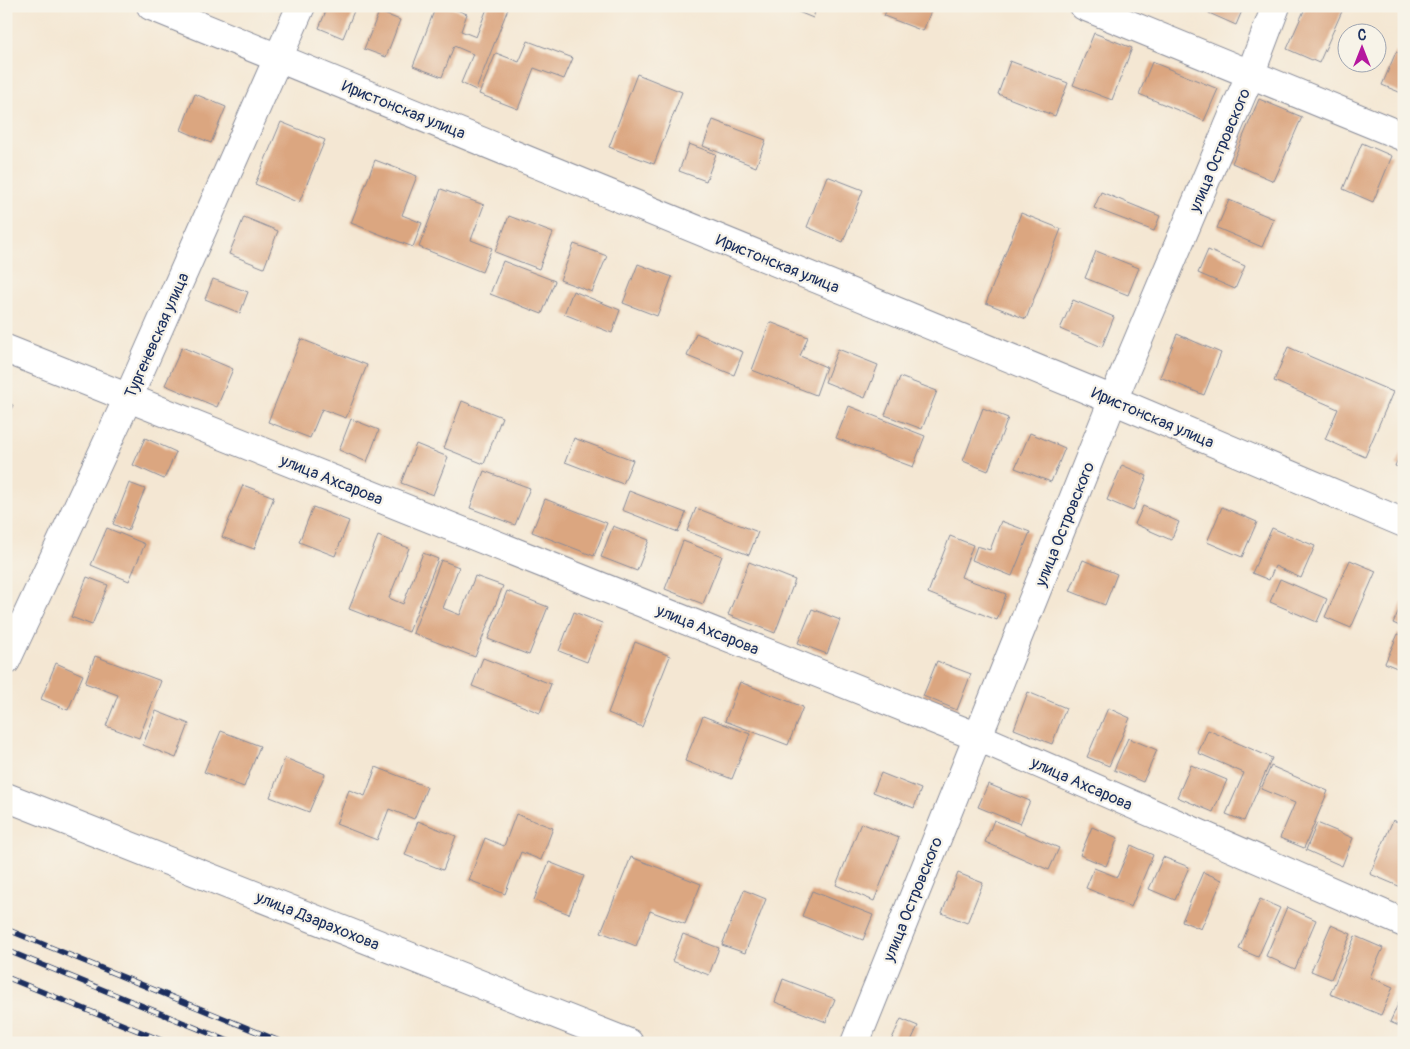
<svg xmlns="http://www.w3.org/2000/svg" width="1410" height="1049" viewBox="0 0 1410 1049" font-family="Pangolin,sans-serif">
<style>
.building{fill:#dba680}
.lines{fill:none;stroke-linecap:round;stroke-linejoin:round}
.minor-casing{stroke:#888b98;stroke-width:30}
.minor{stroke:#fff;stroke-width:28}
.rail-casing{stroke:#1b2f5e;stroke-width:5.5}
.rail{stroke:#f7f3e8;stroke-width:4;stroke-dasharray:11;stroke-linecap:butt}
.labels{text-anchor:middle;stroke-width:4.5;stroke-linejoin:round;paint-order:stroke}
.street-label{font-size:16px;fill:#1b2f5e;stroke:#f7f3e8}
</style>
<rect width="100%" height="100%" fill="#f7f3e8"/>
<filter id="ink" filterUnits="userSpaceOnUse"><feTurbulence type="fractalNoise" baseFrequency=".02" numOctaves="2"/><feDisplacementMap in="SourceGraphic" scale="10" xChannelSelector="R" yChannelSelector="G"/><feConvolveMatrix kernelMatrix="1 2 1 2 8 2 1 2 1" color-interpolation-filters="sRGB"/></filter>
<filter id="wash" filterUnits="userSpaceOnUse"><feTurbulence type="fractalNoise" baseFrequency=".0096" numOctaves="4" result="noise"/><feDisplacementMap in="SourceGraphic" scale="20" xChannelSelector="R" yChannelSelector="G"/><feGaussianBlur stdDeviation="1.12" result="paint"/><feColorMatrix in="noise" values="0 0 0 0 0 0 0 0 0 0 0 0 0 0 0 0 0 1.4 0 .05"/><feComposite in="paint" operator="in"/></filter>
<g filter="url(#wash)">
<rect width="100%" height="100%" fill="#f4e7d3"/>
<g id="blocks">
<g class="building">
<path d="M328,6H356L343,38L319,28Z"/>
<path d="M436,6H446L467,14L461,31L476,37L488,6H509L476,90L461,83L473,54L454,46L442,77L413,66Z"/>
<path d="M784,6H817L813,18Z"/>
<path d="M888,6H933L923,31L884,16Z"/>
<path d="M1212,6H1244L1236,25L1209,13Z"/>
<path d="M1306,6H1335L1343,9L1319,63L1287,49Z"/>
<path d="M379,12L400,20L386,57L364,49Z"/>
<path d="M1094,33L1132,48L1112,100L1073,85Z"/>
<path d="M528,41L573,58L564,79L534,68L518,109L479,94L496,53L519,62Z"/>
<path d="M1396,52L1404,55V94L1382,85Z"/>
<path d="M1010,61L1068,83L1055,116L998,94Z"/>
<path d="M1152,62L1218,89L1204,121L1139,94Z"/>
<path d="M637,74L682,92L654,164L609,147Z"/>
<path d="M195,94L226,107L211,143L181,130Z"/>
<path d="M1259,99L1302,117L1274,181L1232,163Z"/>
<path d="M713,120L766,140L756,167L703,146Z"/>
<path d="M281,122L325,140L299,203L255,184Z"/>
<path d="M1362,143L1392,156L1373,202L1343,189Z"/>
<path d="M689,144L716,154L706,181L679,171Z"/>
<path d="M375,160L417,176L402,215L422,223L413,247L351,223Z"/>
<path d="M827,176L863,190L843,242L807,227Z"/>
<path d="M441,189L484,205L471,240L492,248L482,272L419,247Z"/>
<path d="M1101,192L1160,216L1154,231L1094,208Z"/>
<path d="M1229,200L1274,219L1262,247L1217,228Z"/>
<path d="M1021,213L1061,229L1026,319L986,303Z"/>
<path d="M509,216L553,233L539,269L495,252Z"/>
<path d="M244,217L278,231L264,268L229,254Z"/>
<path d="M574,244L607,256L592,292L560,280Z"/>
<path d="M1208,250L1245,266L1235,289L1198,273Z"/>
<path d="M1096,251L1139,268L1128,295L1085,278Z"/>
<path d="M503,261L555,281L542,314L490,294Z"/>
<path d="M638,264L672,277L657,316L623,303Z"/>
<path d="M213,279L248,292L240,313L205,299Z"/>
<path d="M573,291L620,310L612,333L564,314Z"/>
<path d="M1073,300L1114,317L1102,347L1060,329Z"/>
<path d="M770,322L808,337L800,356L826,367L816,395L752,370Z"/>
<path d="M696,333L743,352L734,375L687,356Z"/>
<path d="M1177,334L1221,353L1204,395L1160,377Z"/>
<path d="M301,339L367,365L346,418L322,409L310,438L268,422Z"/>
<path d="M182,347L233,369L217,407L165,385Z"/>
<path d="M1288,347L1393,392L1365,457L1325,439L1338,409L1274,381Z"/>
<path d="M838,349L878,365L865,398L825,382Z"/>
<path d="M900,377L937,391L922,429L885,415Z"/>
<path d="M462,401L502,417L484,464L444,448Z"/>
<path d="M6,402L13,405L6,421Z"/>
<path d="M849,406L925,436L913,467L836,438Z"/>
<path d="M983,408L1008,418L988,471L963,461Z"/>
<path d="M351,419L379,430L367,462L339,450Z"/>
<path d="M1030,433L1065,448L1051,482L1015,468Z"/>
<path d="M145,438L176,452L164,479L133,465Z"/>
<path d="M574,438L633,460L623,484L565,462Z"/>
<path d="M416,444L448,457L433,495L401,483Z"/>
<path d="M1404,446V469L1395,466Z"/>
<path d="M1122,465L1147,476L1133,511L1107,500Z"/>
<path d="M484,471L530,488L515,525L470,508Z"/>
<path d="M129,483L145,489L128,531L113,524Z"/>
<path d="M243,485L274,497L254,549L222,537Z"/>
<path d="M629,491L686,513L678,532L622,510Z"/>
<path d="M545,499L607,523L594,556L532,532Z"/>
<path d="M1143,506L1179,522L1171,540L1135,524Z"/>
<path d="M313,507L349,521L335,556L299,542Z"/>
<path d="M1222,507L1257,522L1242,557L1207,542Z"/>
<path d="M696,508L758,532L749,555L687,531Z"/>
<path d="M1001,521L1030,532L1012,576L972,560L977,546L990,550Z"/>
<path d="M613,526L649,540L637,571L601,557Z"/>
<path d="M107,528L145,544L129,581L91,565Z"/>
<path d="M1272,528L1315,546L1301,578L1275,566L1269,580L1252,573Z"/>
<path d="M378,536L409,548L389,598L403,604L423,553L438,559L409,632L349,609Z"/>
<path d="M950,536L973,545L961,577L1006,594L997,620L928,593Z"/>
<path d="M683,541L722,556L703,604L665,589Z"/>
<path d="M441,560L459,567L443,608L460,615L475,576L503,586L475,657L413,633Z"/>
<path d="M1083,560L1117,574L1105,605L1070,591Z"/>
<path d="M1350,560L1376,571L1351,628L1325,617Z"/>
<path d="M749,562L795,580L775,633L728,615Z"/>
<path d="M87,577L108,585L92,625L71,617Z"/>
<path d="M1280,579L1327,599L1317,622L1270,602Z"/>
<path d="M507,591L548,607L529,655L488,639Z"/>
<path d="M1404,599V628L1393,623Z"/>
<path d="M812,609L840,620L827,654L798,643Z"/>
<path d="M574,612L602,623L587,662L559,651Z"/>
<path d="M1398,634L1404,636V671L1385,663Z"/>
<path d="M635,642L670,656L642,727L608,713Z"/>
<path d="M95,656L161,681L139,738L106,726L118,695L85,683Z"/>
<path d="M483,658L551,684L540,713L472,686Z"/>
<path d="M937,661L971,674L957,710L923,696Z"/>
<path d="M56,663L83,675L68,710L41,699Z"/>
<path d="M740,682L803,707L788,745L725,721Z"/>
<path d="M1028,692L1066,708L1052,744L1014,729Z"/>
<path d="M1108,708L1130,718L1109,766L1087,757Z"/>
<path d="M156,711L189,724L176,758L143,745Z"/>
<path d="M703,716L750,734L732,779L685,761Z"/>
<path d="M1208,730L1272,758L1244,821L1226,814L1244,773L1198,753Z"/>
<path d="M221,731L260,746L244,787L204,772Z"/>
<path d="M1128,738L1157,750L1143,782L1114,770Z"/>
<path d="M285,758L325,774L309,812L270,797Z"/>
<path d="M1191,765L1227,780L1213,812L1177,797Z"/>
<path d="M1271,766L1328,791L1304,848L1280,838L1295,803L1261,789Z"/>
<path d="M376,767L427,787L414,819L389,809L377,840L336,824L349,790L365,796Z"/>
<path d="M881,773L921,789L914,808L873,792Z"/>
<path d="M988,784L1030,801L1020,824L978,807Z"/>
<path d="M516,814L553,828L541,860L521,852L505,894L469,880L485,838L504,846Z"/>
<path d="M994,820L1059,848L1049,870L985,842Z"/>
<path d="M1393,820L1404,825V880L1401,887L1370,874Z"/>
<path d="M418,821L456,836L443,870L405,855Z"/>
<path d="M861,823L899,838L874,901L836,885Z"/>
<path d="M1317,823L1353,838L1342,866L1306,850Z"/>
<path d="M1092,827L1118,838L1106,866L1080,855Z"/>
<path d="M1131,845L1153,855L1131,907L1086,888L1094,868L1117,877Z"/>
<path d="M631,857L701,884L685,924L650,911L636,946L601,932Z"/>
<path d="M1163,857L1189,867L1175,900L1149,889Z"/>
<path d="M549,862L584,876L569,914L534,900Z"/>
<path d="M1203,872L1222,880L1201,929L1182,921Z"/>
<path d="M958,873L983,883L967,923L942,913Z"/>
<path d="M744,890L766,899L745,953L722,945Z"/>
<path d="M812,891L873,915L863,940L802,916Z"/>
<path d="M1260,899L1280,908L1258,957L1239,949Z"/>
<path d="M1287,907L1316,920L1295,969L1266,956Z"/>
<path d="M1331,925L1351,934L1331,979L1311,971Z"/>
<path d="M683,934L719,948L709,975L672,961Z"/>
<path d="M1355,936L1383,948L1370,977L1393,987L1381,1015L1330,994Z"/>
<path d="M783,979L835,999L826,1022L775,1002Z"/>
<path d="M1404,991V1028L1390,1022Z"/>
<path d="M901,1019L918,1026L910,1043H890Z"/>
</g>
</g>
</g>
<g filter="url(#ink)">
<use href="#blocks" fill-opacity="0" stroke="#888b98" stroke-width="1"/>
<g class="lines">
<defs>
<g id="minor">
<path d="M151,6L1113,400L1404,523"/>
<path d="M1084,6L1404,137"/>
<path d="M6,349L978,737L1404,923"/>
<path d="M6,661L128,398L301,6"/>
<path d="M6,797L629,1043"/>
<path d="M855,1043L1113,400L1250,75L1276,6"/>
</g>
</defs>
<use href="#minor" class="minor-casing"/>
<use href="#minor" class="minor"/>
<defs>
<g id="rail">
<path d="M6,929L284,1043"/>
<path d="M6,950L233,1043"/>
<path d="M6,977L168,1043"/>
</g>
</defs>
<use href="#rail" class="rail-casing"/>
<use href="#rail" class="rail"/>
</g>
</g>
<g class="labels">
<g class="street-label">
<text transform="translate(404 109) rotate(22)" y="6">Иристонская улица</text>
<text transform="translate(1219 150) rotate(-67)" y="6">улица Островского</text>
<text transform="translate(778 263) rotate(22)" y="6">Иристонская улица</text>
<text transform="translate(156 335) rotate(-66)" y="6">Тургеневская улица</text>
<text transform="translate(1153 417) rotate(23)" y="6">Иристонская улица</text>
<text transform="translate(332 479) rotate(22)" y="6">улица Ахсарова</text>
<text transform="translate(1064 524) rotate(-68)" y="6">улица Островского</text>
<text transform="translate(708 629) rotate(22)" y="6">улица Ахсарова</text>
<text transform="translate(1082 783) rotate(24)" y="6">улица Ахсарова</text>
<text transform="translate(912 899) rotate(-68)" y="6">улица Островского</text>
<text transform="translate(318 920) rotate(22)" y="6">улица Дзарахохова</text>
</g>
</g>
<rect width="1410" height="1049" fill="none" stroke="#f7f3e8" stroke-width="25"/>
<g transform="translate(1362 48)"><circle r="24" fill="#f7f3e8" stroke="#9fa5b1"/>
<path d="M0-4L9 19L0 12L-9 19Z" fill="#b5179e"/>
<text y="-8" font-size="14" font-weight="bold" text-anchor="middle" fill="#1b2f5e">С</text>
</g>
</svg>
